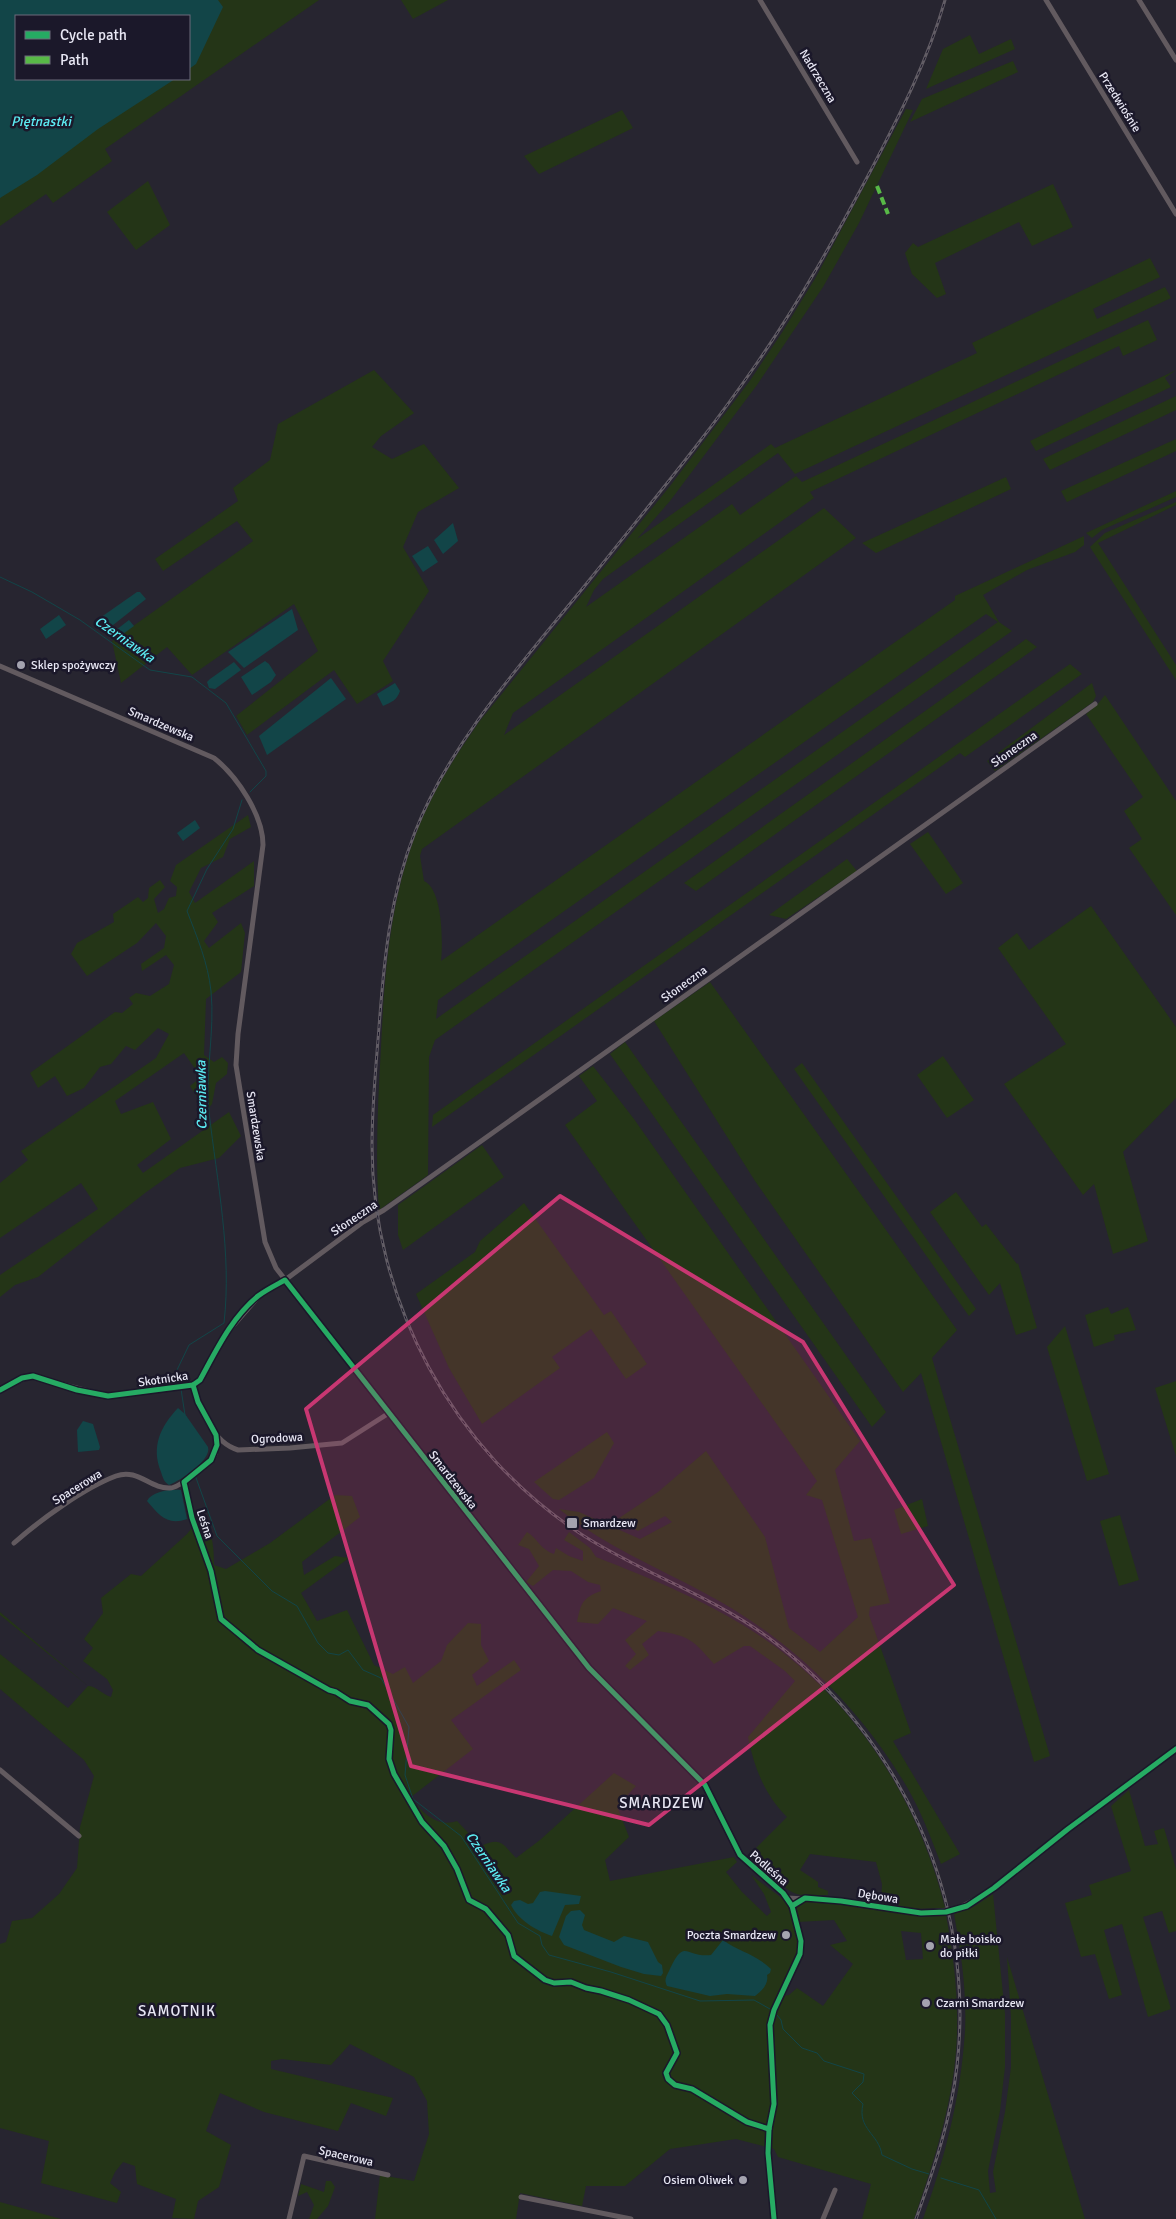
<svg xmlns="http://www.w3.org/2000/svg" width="1176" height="2219" viewBox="0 0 1176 2219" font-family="Signika,sans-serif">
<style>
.green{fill:#243517;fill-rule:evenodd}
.water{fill:#124548}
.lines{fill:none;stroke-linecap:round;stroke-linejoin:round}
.stream{stroke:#124548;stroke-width:1}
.minor{stroke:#625a5f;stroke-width:5}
.rail-casing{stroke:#625d65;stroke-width:3}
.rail{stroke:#1b182a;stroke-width:1;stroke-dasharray:4;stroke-linecap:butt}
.quiet{stroke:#58b947;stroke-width:4;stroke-dasharray:8 4;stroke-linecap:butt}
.cycleway-casing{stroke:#1b182a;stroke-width:8}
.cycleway{stroke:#26ab63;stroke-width:5}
.marked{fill:#c83772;fill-opacity:0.2;stroke:#c83772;stroke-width:4;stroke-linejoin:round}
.poi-dot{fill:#a4a3af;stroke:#1b182a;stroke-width:2}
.labels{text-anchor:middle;stroke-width:5;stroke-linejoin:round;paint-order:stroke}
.street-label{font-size:12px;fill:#e8e7f4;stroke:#1b182a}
.poi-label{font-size:12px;fill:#e8e7f4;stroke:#1b182a;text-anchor:start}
.water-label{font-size:14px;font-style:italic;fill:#5cecf3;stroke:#1b182a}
.quarter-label{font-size:15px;letter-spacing:1px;fill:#e8e7f4;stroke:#1b182a}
</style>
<rect width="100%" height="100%" fill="#272530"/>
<g class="green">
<path d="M214,0H319L105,149L112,161L53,203L46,194L0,226V187L147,79H189V51Z"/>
<path d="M401,0H448L413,19Z"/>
<path d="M970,35L979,54L1011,39L1015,49L926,89L943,49Z"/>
<path d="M1013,61L1018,72L910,122L922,99Z"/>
<path d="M906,109L913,110L859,223L823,287L757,385L670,501L637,539L771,444L775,448L977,353L972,343L1150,258L1160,277L1093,309L1097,319L1165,287L1171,298L795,474L778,453L603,579L594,590L586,607L732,504L740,515L796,476L802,482L1148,320L1157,340L1123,356L1119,346L810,492L814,498L513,713L504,735L824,508L856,538L422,849L420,856L424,881C443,889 443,944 441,961L955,600V596L1084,536V545L1075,552L1027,570L983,595L999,622L1012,631L435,1040L429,1057L428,1175L379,1210C375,1155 378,1102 381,1047C385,963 392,876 431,800C445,772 462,747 479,722L670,486L749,382L783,331L816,277ZM986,614L998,622L436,1019L438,1000Z"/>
<path d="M622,110L633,128L539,174L524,156Z"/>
<path d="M148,181L170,225L136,250L107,212Z"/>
<path d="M1053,184L1073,227L1032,246L1019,222L935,263L946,294L937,298L912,274L905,253L913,243L918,247Z"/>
<path d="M374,370L414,413L381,436L372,447L392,459L424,444L459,488L418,512L403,547L429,591L383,661L393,681L357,704L334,670L247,735L236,716L318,651L294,604L192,675L167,647L121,683L112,641L253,541L237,521L163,571L155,559L238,501L233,488L270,460L278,424Z"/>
<path d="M1176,370L1165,378L1171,387L1036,451L1030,441Z"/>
<path d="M1176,396V410L1050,470L1043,459Z"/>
<path d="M1176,439V451L1067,502L1061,491Z"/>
<path d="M1006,477L1011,489L876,553L862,543Z"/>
<path d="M1176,491V497L1102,530L1092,538L1086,533Z"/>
<path d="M1176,502V505L1098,543L1176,665V680L1090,547L1105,533Z"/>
<path d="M1026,639L1037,647L696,891L684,883Z"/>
<path d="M1070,664L1082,674L965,757L960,753L432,1127L433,1115Z"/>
<path d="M1092,683L1096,696L1093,702L995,771L987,761Z"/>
<path d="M1105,695L1176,801V915L1129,848L1142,839L1124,811L1143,797L1086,714L1097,705Z"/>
<path d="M248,815L251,827L230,839L223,857L201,868L189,892L195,903L254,861V886L212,913L218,922L204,941L209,948L241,923L245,933L241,972L206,999L204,1055L214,1062L222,1057L228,1063L227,1074L216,1083L212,1104L206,1111L190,1086L201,1077L184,1053L115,1101L121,1114L153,1102L171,1139L137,1165L143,1173L229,1112L241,1136L219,1158L180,1168L145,1193L38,1277L15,1285L0,1297V1275L98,1209L81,1183L0,1238V1183L28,1160L21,1151L156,1058L169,1034L158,1028L135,1050L126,1046L111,1064L100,1067L84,1088L67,1096L55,1076L38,1088L30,1073L115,1012L122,1013L133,1004L129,998L136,993L150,996L169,984L174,965L166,955L142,971L141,964L164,948L166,936L156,923L137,943L87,976L71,954L77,943L114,922L113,914L138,897L143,902L148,898L149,888L160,880L165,887L154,899L158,913L164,909L169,898L176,896L177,887L170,881L176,865Z"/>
<path d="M928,832L963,883L946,894L910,844Z"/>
<path d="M847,859L857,871L786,919L769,915Z"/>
<path d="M1091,906L1176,1027V1098L1123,1152L1148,1241L1113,1254L1094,1184L1083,1195L1004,1084L1066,1044L998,948L1017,933L1029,950Z"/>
<path d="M710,982L957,1330L932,1358L1050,1756L1034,1762L921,1373L903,1392L755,1181L654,1021Z"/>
<path d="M625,1042L886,1412L872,1427L610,1054Z"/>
<path d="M943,1056L974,1100L947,1118L917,1075Z"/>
<path d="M802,1063L976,1309L969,1316L794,1069Z"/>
<path d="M593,1066L634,1119L860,1441L835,1470L854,1541L871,1538L890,1603L870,1607L869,1615L911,1733L893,1741L960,1854L941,1864C931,1838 921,1811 907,1787C861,1710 799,1647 721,1602C667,1571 608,1549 559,1509L579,1512L640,1539L672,1522L665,1516L638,1531L616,1520L658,1492L706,1451L765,1537L789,1628L820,1652L858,1617L822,1500L806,1495L817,1481L565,1125L597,1101L579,1076Z"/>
<path d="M482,1145L504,1177L403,1250L398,1235V1205Z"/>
<path d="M956,1192L982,1227L986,1224L1017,1264L1018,1263L1037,1328L1016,1335L1000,1283L989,1295L930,1212Z"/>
<path d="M524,1203L604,1315L611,1311L647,1364L626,1379L591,1329L552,1357L560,1368L482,1424L449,1368L416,1294L475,1252L480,1241Z"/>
<path d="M1108,1307L1111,1314L1128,1307L1136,1330L1114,1335L1115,1340L1094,1347L1085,1315Z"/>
<path d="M1065,1326L1109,1474L1087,1481L1047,1347Z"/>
<path d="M1176,1381V1456L1155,1388Z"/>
<path d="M607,1432L614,1443L594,1478L559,1500L553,1499L534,1482Z"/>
<path d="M335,1495L352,1496L360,1517L302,1562L304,1575L335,1556L349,1558L301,1593L317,1621L347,1610L374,1665L393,1674L405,1667L413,1683L441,1661L447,1645L468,1623L481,1624V1645L489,1661L472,1675L477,1686L514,1660L521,1670L451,1720L473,1749L411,1797C421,1812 437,1828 457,1821L481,1846C501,1837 502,1843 516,1858L540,1840L614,1773L636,1786L617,1806L629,1837L605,1860L610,1881L734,1857L737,1862L726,1872L742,1892L767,1916L771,1912L764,1894L751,1875L792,1906L805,1898L876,1906L920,1916L946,1915C953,1953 958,1991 957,2030C956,2095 935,2158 914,2219H862L871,2184L778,2157L774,2149L736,2139L670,2149L625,2186H586L582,2206L520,2193L516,2219H375L380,2175L414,2181L429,2134L427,2101L414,2077L350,2044L331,2065L282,2059L271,2061V2069L393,2098L386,2116L351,2103L338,2131L264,2112L220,2093L206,2131L231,2145L219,2187L198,2201L194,2219L172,2218L176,2199L137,2184L135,2166L123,2162L115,2172L110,2183L121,2192L117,2203L41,2183L49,2141L0,2128V1944L6,1942L12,1921L32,1918L59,1894L77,1868L80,1827L94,1776L84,1760L0,1689V1654L68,1708L88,1686L0,1615V1612L88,1686C96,1686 102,1694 111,1697L113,1690L107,1679L83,1661L93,1648L84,1639L103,1613L101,1598L131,1574L141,1576L187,1534L203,1514C212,1531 214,1546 214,1565L226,1569L270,1543ZM834,1920L847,1941L830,1945L853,1964L823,2006L797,1988L789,1995L781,1996L801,1949L797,1922ZM901,1931L921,1933L923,1959L906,1960Z"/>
<path d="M922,1499L928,1526L901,1534L894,1510Z"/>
<path d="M1120,1515L1139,1580L1119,1586L1100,1521Z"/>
<path d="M527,1532C538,1539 541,1550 554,1554L556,1548L569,1556L583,1561V1551L564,1540L569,1532L590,1548L596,1557C652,1579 712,1603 763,1638C855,1701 919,1801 945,1908L910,1909L881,1903L882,1884L876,1862L810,1854L800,1870L818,1882V1887L828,1891V1895C818,1895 807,1897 797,1894C786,1892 758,1862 751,1853L787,1817C765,1795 754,1768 748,1737L795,1681L785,1671L750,1646H744L714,1664C693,1640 690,1636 658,1631L642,1644L649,1655L630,1670L625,1666L636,1654L625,1640L647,1621L613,1608L598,1624L577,1622C581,1603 582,1598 601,1591L600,1585L588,1582L571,1571L553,1570L533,1586L526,1582L539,1566L529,1549L518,1545Z"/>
<path d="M1129,1790L1145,1846L1158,1844L1154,1831L1164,1828L1176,1869V1931L1169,1933L1162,1911L1143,1917L1171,2009L1148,2017L1122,1924L1104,1930L1122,1995L1109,1999L1095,1954L1081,1957L1065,1903L1092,1895L1089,1885L1131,1871L1111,1806Z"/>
<path d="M993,1894L1005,2014V2067L1000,2111L988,2171L990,2193L996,2192L993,2172L1005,2112L1011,2067V2017L1007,1957L1085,2219H923C945,2158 961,2096 965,2031C967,1991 961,1952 954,1914L975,1906Z"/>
<path d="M326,2181H331L335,2187L328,2206L317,2219H309L314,2205L307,2192L298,2196L301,2184L324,2192Z"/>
<path d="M0,2202L61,2219H0Z"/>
</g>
<g class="water">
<path d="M0,0H218L223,7L196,64L189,69V16H16V79H175L98,129L37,175L0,198Z"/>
<path d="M453,523L458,541L443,554L434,540Z"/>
<path d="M428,546L438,562L423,572L412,556Z"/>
<path d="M137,592H140L146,599L108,629H103L97,620Z"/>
<path d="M292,609L298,630L244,668L228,652Z"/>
<path d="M59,615L66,625L46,639L40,629Z"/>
<path d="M129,620L134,626L116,639L112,633Z"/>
<path d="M265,661L269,664L276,675L271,682L252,695L241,677Z"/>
<path d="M234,662L241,670L215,689L209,688L207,682L210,679Z"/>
<path d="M331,678L346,699L267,755L259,736Z"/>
<path d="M395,683L400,691C397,700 392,702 383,706L377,694Z"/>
<path d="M195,820L200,828L183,841L177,833Z"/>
<path d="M178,1408L185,1414L208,1447C212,1460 180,1481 169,1485C164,1482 163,1478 161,1472C151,1447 160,1427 178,1408Z"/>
<path d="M83,1421L93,1424L100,1447L99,1450L78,1452L77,1430Z"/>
<path d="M181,1490L187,1519C167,1526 159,1515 147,1501C152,1491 171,1489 181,1490Z"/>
<path d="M545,1891L581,1896L579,1904L565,1905L552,1936C537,1931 518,1920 511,1905L514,1901L520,1900L528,1904L533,1903L540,1892Z"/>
<path d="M580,1910L585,1915L582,1925L584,1930L614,1942L624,1936L648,1942L658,1962L662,1965L663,1973L661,1976L644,1974L621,1967L564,1945L559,1937L566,1916L571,1911Z"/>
<path d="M723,1940C739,1952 754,1953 771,1969L770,1973L767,1975C769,1984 762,1991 755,1996L727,1994L710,1996L667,1986C664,1980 666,1977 669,1971C685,1936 685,1958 711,1955Z"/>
</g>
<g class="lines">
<g class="stream">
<path d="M0,577L32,592L80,620L150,670L192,677L226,703L266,771V776L250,792"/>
<path d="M180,1383L177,1370L189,1345L224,1323C232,1253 217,1182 209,1112C205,1072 215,1031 211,991C208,963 197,937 187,911L207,869L233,829L242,800"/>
<path d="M181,1389L185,1415"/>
<path d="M195,1475L217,1536L272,1591L297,1606L318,1643L328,1653L339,1655L348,1650L363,1670L381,1678L409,1727L405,1775L413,1799L461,1836L518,1923L540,1936L542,1945L549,1955L611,1972L700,2001L754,2000L770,2009"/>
<path d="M777,2015L781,2020L783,2029L802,2048L817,2053L824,2061L864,2074L863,2082L852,2093L863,2104C857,2129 879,2134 882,2155L912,2169L929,2174"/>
<path d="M941,2178L979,2190L996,2219"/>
</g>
<g class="minor">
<path d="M760,0L857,162"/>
<path d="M1046,0L1176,214"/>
<path d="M1139,0L1176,60"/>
<path d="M0,666L214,758C237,776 263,815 263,845L238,1034L236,1065L240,1090L265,1242L276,1268L589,1668L705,1785L740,1855L783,1893L792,1906L801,1941L800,1954L774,2010L770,2025L774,2104L769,2129L768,2153L774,2219"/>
<path d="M193,1385C200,1409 212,1442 238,1450L290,1448L342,1443L389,1413"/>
<path d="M0,1390L29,1376L108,1396L160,1389L185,1387L197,1383L224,1336L259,1296L285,1280L363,1222L384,1210L432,1176L1095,704"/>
<path d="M184,1482L192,1518L211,1571"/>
<path d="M14,1543C40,1520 84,1488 116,1476C138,1468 150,1489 170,1488C179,1488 211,1463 215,1454C217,1448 217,1442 216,1435"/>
<path d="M0,1770L79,1836"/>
<path d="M787,1898L841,1901L921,1913L957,1909L984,1895L1068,1829L1176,1749"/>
<path d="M521,2197L631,2219"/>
<path d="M289,2219L304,2156L388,2175"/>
<path d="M823,2219L835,2190"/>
</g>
<defs>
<path id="rail" d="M916,2219C934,2169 951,2119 957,2066C976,1901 902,1737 769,1638C712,1596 644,1574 584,1536C453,1452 372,1301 372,1145C372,1106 376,1066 379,1027C384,960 390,895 415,832C452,737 532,652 595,573C650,504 707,436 757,363C800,301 836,236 871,170C900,114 928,60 945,0"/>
</defs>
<use href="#rail" class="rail-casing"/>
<use href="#rail" class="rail"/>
<path class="quiet" d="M877,186L888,214"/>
<defs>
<g id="cycleway">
<path d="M193,1385L198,1402L216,1435L217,1445L211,1460L184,1482L192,1518L211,1571L221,1619L258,1650L329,1690L336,1692L350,1701L368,1705L389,1724L391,1730L389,1759L394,1774L422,1822L444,1846L457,1869L469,1900L486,1909L508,1935L514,1956L545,1980L554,1983L571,1982L586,1988L601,1991L629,2000L659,2014L667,2025L677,2053L666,2073L668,2079L675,2085L692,2089L747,2122L769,2129"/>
<path d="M0,1390L22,1378L33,1376L77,1390L108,1396L193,1385L200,1380C216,1351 231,1318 258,1296C266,1290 276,1285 285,1280L589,1668L705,1785L740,1855L783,1893L792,1906L801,1941L800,1954L774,2010L770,2025L774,2104L769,2129L768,2153L774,2219"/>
<path d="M792,1906L805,1898L841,1901L921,1913L946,1912L967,1906L994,1888L1068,1829L1176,1749"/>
</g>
</defs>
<use href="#cycleway" class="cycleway-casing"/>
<use href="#cycleway" class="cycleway"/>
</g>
<path class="marked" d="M560,1196L803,1342L954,1585L649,1825L411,1766L306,1409Z"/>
<g class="poi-dot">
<circle cx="21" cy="665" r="5"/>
<rect x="566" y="1517" width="12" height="12" rx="2.5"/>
<circle cx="786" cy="1935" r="5"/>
<circle cx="930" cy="1946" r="5"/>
<circle cx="926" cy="2003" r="5"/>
<circle cx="743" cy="2180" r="5"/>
</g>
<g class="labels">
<g class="street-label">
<text transform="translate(818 76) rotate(59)" y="4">Nadrzeczna</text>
<text transform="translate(1120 102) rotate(58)" y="4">Przedwiośnie</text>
<text transform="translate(161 724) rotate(23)" y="4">Smardzewska</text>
<text transform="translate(1014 749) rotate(-35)" y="4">Słoneczna</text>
<text transform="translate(684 984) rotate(-36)" y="4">Słoneczna</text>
<text transform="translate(256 1126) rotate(81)" y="4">Smardzewska</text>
<text transform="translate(354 1218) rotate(-34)" y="4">Słoneczna</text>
<text transform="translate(163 1379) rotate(-8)" y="4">Skotnicka</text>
<text transform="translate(277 1438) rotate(-3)" y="4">Ogrodowa</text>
<text transform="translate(453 1480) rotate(52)" y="4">Smardzewska</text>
<text transform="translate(77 1487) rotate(-32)" y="4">Spacerowa</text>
<text transform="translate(205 1524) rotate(72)" y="4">Leśna</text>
<text transform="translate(769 1868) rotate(41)" y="4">Podleśna</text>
<text transform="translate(878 1896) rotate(9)" y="4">Dębowa</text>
<text transform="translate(346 2156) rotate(13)" y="4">Spacerowa</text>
</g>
<g class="poi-label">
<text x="31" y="669">Sklep spożywczy</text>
<text x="583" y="1527">Smardzew</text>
<text x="776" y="1939" text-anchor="end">Poczta Smardzew</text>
<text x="940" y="1943">Małe boisko<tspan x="940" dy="14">do piłki</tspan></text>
<text x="936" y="2007">Czarni Smardzew</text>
<text x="733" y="2184" text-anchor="end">Osiem Oliwek</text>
</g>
<g class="water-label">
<text x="41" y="126">Piętnastki</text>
<text transform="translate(125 639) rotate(35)" y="5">Czerniawka</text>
<text transform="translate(201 1095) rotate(-91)" y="5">Czerniawka</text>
<text transform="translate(489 1862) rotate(56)" y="5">Czerniawka</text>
</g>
<g class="quarter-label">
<text x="662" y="1808">SMARDZEW</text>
<text x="177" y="2016">SAMOTNIK</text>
</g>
</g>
<rect x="15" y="15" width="175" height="65" fill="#1b182a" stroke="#6d6b7b"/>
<rect x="25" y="31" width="25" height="8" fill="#26ab63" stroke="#6d6b7b"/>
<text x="60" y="40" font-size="15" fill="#e8e7f4">Cycle path</text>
<rect x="25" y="56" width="25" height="8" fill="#58b947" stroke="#6d6b7b"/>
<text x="60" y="65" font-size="15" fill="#e8e7f4">Path</text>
</svg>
